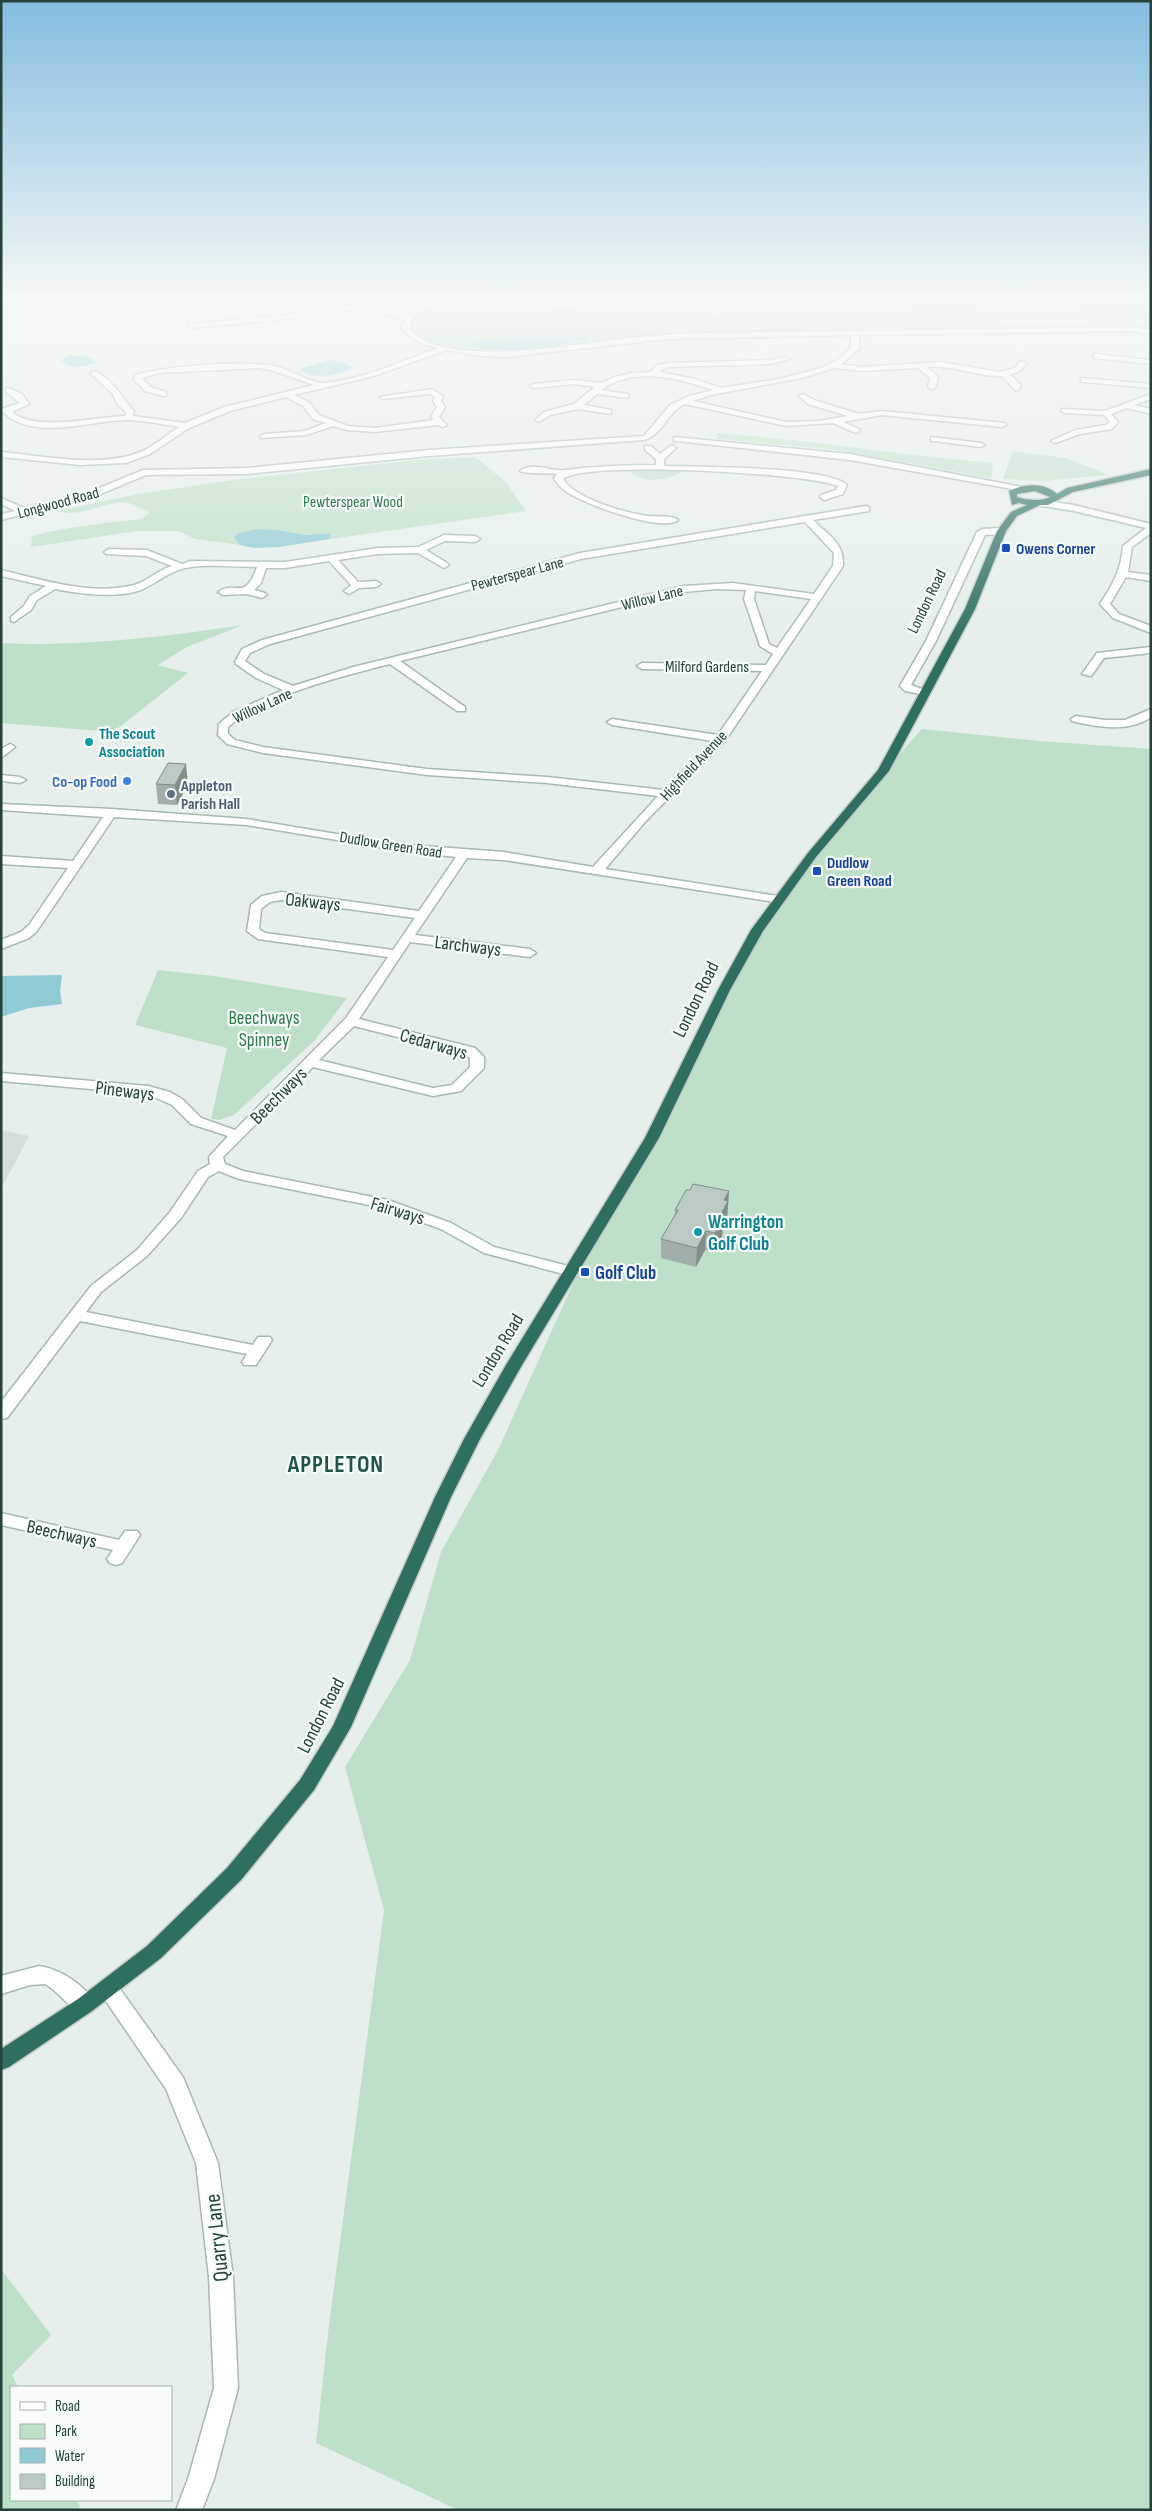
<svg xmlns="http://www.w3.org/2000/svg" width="1152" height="2511" viewBox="0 0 1152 2511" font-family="'Sofia Sans Condensed',sans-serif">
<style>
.built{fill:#d4dfda}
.green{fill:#bfe0c8}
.water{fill:#8ec9d4}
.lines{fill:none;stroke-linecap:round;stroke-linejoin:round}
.stream{stroke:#8ec9d4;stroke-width:2.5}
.minor-casing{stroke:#a8b8b2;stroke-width:3}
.highway-casing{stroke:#c2cac8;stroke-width:3}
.minor{fill:#fff;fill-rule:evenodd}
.highway{fill:#2f6f62;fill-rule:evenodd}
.wall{fill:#a1aea9}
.shaded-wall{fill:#838d89}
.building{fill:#bbcac4;stroke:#838d89}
.transit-dot{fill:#1a4fb4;stroke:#f7fbf9;stroke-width:2}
.culture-dot{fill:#0f9aa8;stroke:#f7fbf9;stroke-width:2}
.shop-dot{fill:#3f7fe0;stroke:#f7fbf9;stroke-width:2}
.service-dot{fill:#5c6f8a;stroke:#f7fbf9;stroke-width:2}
.labels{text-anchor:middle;stroke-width:4.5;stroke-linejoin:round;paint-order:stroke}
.far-park-label{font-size:16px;fill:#2d7a4b;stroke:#f7fbf9}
.far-street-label{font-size:16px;fill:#24423a;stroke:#f7fbf9}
.far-transit-label{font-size:16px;font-weight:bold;fill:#164399;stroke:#f7fbf9;text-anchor:start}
.far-culture-label{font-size:16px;font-weight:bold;fill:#0d838f;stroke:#f7fbf9;text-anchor:start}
.far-shop-label{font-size:16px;font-weight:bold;fill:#366cbe;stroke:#f7fbf9;text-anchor:end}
.far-service-label{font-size:16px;font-weight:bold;fill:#4e5e75;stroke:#f7fbf9;text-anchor:start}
.street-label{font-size:19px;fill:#24423a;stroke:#f7fbf9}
.park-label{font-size:19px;fill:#2d7a4b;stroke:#f7fbf9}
.culture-label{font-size:19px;font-weight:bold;fill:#0d838f;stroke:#f7fbf9;text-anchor:start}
.transit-label{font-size:19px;font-weight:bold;fill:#164399;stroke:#f7fbf9;text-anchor:start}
.near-street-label{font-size:22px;fill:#24423a;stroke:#f7fbf9}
.district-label{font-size:24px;font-weight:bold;letter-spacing:1px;fill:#1f5548;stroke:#f7fbf9}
</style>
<rect width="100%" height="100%" fill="#e6efeb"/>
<path class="built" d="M1,1130L29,1136L1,1189Z"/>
<g class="green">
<path d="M487,294H513L548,304L576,307L581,314L770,313L774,309L779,294H1151V330L1104,327L1056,330L672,334L608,338L562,348L507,353L446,349L424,343L402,325L408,313L452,299Z"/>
<path d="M718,433C810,440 901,455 993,463L991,478L831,449L717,439Z"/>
<path d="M1013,451L1066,458L1109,475L1042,481L1003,479Z"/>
<path d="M475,457L506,482L526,511L330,539V533L305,535L279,530L238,533L234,537L240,545L195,539L178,531H137L31,547L32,536C67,527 104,523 141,519L150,513C143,510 131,502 124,502C101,503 80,518 57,511L138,494L233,480L416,460Z"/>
<path d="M630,471H683C672,480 640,485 630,471Z"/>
<path d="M243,625L187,647L158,665L188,673L113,732L1,723V643C82,647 163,637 243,625Z"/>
<path d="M922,729L1040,741L1151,749V2510H458L316,2443L328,2333L384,1910L345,1767L410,1660L441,1552L498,1450L595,1235L757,930L874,782Z"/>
<path d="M158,970L214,976L347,998L315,1040L234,1115L219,1120L211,1119L227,1048L135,1025Z"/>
<path d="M1,2269L51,2335L12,2375L18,2387H11V2500H77L80,2507L77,2510H1Z"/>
</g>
<g class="water">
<path d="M952,294H978L994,305C963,312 930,310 898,307L958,301L960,299Z"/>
<path d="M1084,297L1151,305V320L1102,317L1077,305Z"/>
<path d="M585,337L589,340C551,347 510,353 471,347V343L508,338Z"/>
<path d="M85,355L96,362C86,368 69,369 60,360L69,356Z"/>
<path d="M331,360L344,363L353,368C337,376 318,380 301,371L302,368Z"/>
<path d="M258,529L279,530L305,535L330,533V539L279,547L254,548L240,545L234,537L238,533Z"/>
<path d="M62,975L60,991L62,1004L29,1008L1,1017V976Z"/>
</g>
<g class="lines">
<path class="stream" d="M823,302L886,306"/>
<defs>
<g id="minor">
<path d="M319,294H325L323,298L328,304L410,313L422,306L446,298L483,294C467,307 419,295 409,327C436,371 584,343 628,338C654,335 679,334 705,333L1129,327L1151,330V334L1129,331L859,335V349L841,364L861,367L941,362L999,372L1015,368L1020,361L1027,363L1020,371L1010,375L1020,384V389L1016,391L1002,376C976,377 952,364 927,367L938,377L936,387L932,389L928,387L930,378L918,368L861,371L834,368L802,378L711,395L693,401L786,422L819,421L848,416L808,404L799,396L803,394L814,400L859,414L882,411L1005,423L1006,425L1002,427L882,415L843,422L859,429L860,431L856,433L833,423L786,426L685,404C666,413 664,434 644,440L429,456L247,474L146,475L98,495L1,520V514L15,511L1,504V498L24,508L92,491L143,470L247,468L429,450L644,436L670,405L689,396L713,390C679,378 632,366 601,390L628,394V398L597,394L584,405L611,410V414L578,409L550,415L539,422L535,420L544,412L574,404L595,387L575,384L534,388L530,386L534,384L575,380L601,383L615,377L632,373L651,372L657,365L668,363L771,360L786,357L790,359L771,364L668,367L659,372L695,379L721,388L779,379L821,368L839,359L851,348V335L667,339L506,357L481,356L446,350L374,376L294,395L309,402L319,415L348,426L375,428L434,420L431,417L437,407L433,401L435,397L430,394L383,399L379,397L432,389L443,396L441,401L445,407L439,417L447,425L443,427L438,425L375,432L347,430L333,426L306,435L261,438L260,436L264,434L305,431L326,423L313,419L303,406L286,397L230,411L189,428L150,454L126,463L80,465L1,457V452C46,456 101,469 143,451C155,445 167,435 179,427C161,424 143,420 125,420C88,421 35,441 4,413H1V409L20,403L6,392V388H9L22,394L29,404L12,412C35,432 96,417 125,416L126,412L117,404L113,394L90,373L94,371C112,378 122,398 134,411L133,416L185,423L224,407L314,385L274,371L259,368L159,373L142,378L151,387L166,392V396H163L145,391L134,380L135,375C167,366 242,360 275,366C289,369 312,384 325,383C363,379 402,361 438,348C423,345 409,340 401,327L406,317L326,308L311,311L289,319L191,328L187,326L191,324L288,315L321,305L315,298Z"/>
<path d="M520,294C537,293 555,303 574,303C604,303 634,292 664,294C657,298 646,298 638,300C604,306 549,316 520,294Z"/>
<path d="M701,294H708L713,310L761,309L765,311L761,313L707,314Z"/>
<path d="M1097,354L1148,360H1151V364L1094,358V354Z"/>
<path d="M1081,378L1151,384V388L1084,382H1081Z"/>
<path d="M1151,394V399L1134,405L1151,409V414L1127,408L1111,414L1118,422L1112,429L1080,434L1055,443L1051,441L1075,430L1106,425L1110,422L1104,415L1065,413L1061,411L1062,409L1105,411Z"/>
<path d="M674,437L850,454L1033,489L1029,492L850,460L677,441H674Z"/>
<path d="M931,437L981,443L985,445L981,447L934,441H931Z"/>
<path d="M672,445L676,448L664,459V466C697,467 826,466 847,485L843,494L824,500L820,497L821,495L836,490L838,486C806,473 586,460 563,479C576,499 625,513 648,516C657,517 672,515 678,520C662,533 584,504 567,492C561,488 557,484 554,478L557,474C548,473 524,474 520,471C533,461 551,472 565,470C596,466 625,465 656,465V459L645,450V446H651L660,454Z"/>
<path d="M1040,500L1074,505L1151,524V533L1132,547L1128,572L1151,575V581L1126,577L1110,604L1119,614L1151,626V633L1113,618L1100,604C1113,584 1121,570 1123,546L1146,528L1074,511L1037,505V501Z"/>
<path d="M866,506L869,507V511L813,520C829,536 844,542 843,566L725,741L645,822L605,869L778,896L782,897L784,900L782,903L504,860L467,858L415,935L530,949L536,953L530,957L410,942L359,1019L475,1048L484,1057V1068L461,1091L433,1096L313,1067L223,1157L225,1164L243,1171L388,1200L451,1223L494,1247L576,1268L579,1271L576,1274L571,1276L484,1253L441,1229L379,1207L239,1179L219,1171L208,1177L181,1218L147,1256L101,1292L86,1312L253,1345L258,1337H270L272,1340L256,1365H244L242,1362L247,1354L80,1321L7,1418L1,1419V1402L91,1286L137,1250L170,1212L198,1171L210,1164L209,1157L228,1136L191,1124L172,1105L147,1094L1,1081V1073L148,1086L170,1092L182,1099L201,1118L235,1130L346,1018L388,957L258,939L247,931L251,905L262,896L281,892L419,911L456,857L397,850L247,825L114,817L37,931L29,938L1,949V940L21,932L29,925L68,868L1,864V856L73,861L103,817L1,810V804L112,809L247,819L397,844L504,852L593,867L658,796L547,783L427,775L263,753L227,744L218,735L219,724L233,712L283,690L256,678L236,664L235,662L242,649L262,640L580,553ZM805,522L834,553L833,566L814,594L733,583L684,586L353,667L293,686L264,674L245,661L250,653L270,644L581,559ZM716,589L746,590L744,599L760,646L773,654L766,665L642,663L637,666L642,669L762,671L718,735L612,719L607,722L612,725L713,741L664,790L547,777L427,769L263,747L235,740L228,734V727C265,695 343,676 390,664L457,711H465V707L400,661L684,592ZM755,591L811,599L777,648L769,644L754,599ZM281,900L415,918L393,950L265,933L259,929L261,909L270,902ZM354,1026L465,1054L470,1058V1067L452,1085L433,1088L319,1060Z"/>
<path d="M982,529L1002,528L1007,531L1002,534L985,535L936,641L911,685L930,692L925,695L905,691L900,686L926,641L977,532Z"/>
<path d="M444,535L475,536L480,539L475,542L445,541L426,550L447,563L449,565L444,568L418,553L378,554L338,560L358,582L376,581L381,584L376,587L359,588L349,594L344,591L351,585L329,561L285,568H266L261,583L254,590L265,593L267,595L262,598L247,594L223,595L218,592C236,579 244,603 257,567C236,567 212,564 191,567C172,569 160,581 143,589C120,599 79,594 55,589L37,600L31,610L14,622L11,621V617L24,606L30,596L46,586L1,576V570C44,580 90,596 134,585C148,581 158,570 172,566L146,556L106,554L104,552L109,549L147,550L182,564L191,561L285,562L378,548L418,547Z"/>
<path d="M1151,647V653L1104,658L1091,676L1082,674L1097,653Z"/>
<path d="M1151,709V717C1129,733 1096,727 1072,721L1071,719L1076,716L1105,720H1125Z"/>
<path d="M10,744L15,747L1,758V749Z"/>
<path d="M1,775L20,777L26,780L20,783L1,781Z"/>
<path d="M1,1513L119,1540L125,1531H137L140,1535L122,1563L116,1565L110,1563L107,1559L113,1550L1,1525Z"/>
<path d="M39,1966C61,1969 86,1986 96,2005L92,2011C74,2018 61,1992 45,1984L30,1985L1,1994V1976Z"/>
<path d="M108,1979L115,1982L183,2077L218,2163L233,2277L238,2388L214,2479L202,2510H176L188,2479L214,2388L209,2277L196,2163L166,2089L97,1988L101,1982Z"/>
</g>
<path id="highway" d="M1151,469V475L1073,492L1048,505H1040L1017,516L1006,531L975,609L889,771L816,857L763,931L730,990L659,1138L522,1365L480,1439L451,1497L351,1727L314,1790L241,1880L161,1958L92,2011L9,2067L1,2070V2049L78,1999L147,1946L227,1868L300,1780L333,1726L435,1497L464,1439L506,1365L645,1138L718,990L751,930L808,853L878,770L965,609L997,531L1011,512L1027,505L1019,503L1012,505L1009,491C1023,484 1044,482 1057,494L1067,488ZM1035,491L1050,497C1040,502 1028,500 1017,497V494Z"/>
</defs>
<use href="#minor" class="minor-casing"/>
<use href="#highway" class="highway-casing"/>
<use href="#minor" class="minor"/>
<use href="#highway" class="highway"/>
</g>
<g class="wall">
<path d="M156,784H188L177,805L158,804Z"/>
<path d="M690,1190L729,1191L727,1219L723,1228L722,1237L715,1252L705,1250L696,1267L661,1258V1239L675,1216V1210Z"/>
</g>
<g class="shaded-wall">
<path d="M186,764L188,784L177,805L175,785Z"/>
<path d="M729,1191L727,1219L723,1228L722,1237L715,1252V1233L724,1200Z"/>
<path d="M706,1231L705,1250L696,1267L697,1248Z"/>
</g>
<g class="building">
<path d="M168,763L186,764L175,785L156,784Z"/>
<path d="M693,1184L729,1191L724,1200L728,1201L719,1218L723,1219L715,1233L706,1231L697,1248L661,1239L678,1210H675L686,1190H690Z"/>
</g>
<linearGradient id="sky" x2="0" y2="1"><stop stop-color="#84bce0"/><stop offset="0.46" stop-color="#f4f8f6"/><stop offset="1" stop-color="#f4f8f6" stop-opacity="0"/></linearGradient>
<rect width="1152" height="645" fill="url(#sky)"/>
<g class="transit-dot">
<rect x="1001" y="543" width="10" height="10" rx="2.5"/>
<rect x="812" y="866" width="10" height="10" rx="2.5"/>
<rect x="580" y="1267" width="10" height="10" rx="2.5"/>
</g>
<g class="culture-dot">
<circle cx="89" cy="742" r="5"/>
<circle cx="698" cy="1232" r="5"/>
</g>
<circle class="shop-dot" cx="127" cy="781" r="5"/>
<circle class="service-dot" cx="171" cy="794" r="5"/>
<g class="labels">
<g class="far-park-label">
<text x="353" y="507">Pewterspear Wood</text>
</g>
<g class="far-street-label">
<text transform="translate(58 502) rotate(-15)" y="6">Longwood Road</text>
<text transform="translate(517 573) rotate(-15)" y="6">Pewterspear Lane</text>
<text transform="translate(652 597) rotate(-14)" y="6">Willow Lane</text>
<text transform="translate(926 601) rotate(-64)" y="6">London Road</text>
<text x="707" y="672">Milford Gardens</text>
<text transform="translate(262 705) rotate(-25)" y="6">Willow Lane</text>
<text transform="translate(693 765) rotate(-47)" y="6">Highfield Avenue</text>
<text transform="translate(391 844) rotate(9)" y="6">Dudlow Green Road</text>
</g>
<g class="far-transit-label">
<text x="1016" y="554">Owens Corner</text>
<text x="827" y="868">Dudlow<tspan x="827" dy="18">Green Road</tspan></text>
</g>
<g class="far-culture-label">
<text x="99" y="739">The Scout<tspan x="99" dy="18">Association</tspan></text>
</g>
<g class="far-shop-label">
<text x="117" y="787">Co-op Food</text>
</g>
<g class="far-service-label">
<text x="181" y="791">Appleton<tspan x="181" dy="18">Parish Hall</tspan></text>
</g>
<g class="street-label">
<text transform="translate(313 901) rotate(6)" y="7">Oakways</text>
<text transform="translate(468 945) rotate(7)" y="7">Larchways</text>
<text transform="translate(695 999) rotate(-64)" y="7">London Road</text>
<text transform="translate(434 1043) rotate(16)" y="7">Cedarways</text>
<text transform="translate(125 1090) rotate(7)" y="7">Pineways</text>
<text transform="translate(278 1095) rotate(-45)" y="7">Beechways</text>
<text transform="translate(398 1210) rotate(17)" y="7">Fairways</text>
<text transform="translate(497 1350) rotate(-59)" y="7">London Road</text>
<text transform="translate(62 1533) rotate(13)" y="7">Beechways</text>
<text transform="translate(320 1715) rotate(-63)" y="7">London Road</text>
</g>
<g class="park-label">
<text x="264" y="1024">Beechways<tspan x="264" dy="22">Spinney</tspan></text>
</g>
<g class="culture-label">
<text x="708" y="1228">Warrington<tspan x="708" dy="22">Golf Club</tspan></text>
</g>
<g class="transit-label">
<text x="595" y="1279">Golf Club</text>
</g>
<g class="near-street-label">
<text transform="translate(216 2238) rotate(-96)" y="8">Quarry Lane</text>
</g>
<g class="district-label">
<text x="336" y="1472">APPLETON</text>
</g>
</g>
<rect width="1152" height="2511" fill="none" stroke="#24423a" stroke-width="5"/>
<rect x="10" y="2386" width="162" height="115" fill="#f7fbf9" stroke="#a3b1ad"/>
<rect x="20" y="2402" width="25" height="8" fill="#ffffff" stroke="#a3b1ad"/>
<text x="55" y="2411" font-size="15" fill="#24423a">Road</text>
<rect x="20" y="2424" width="25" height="15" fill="#bfe0c8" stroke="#a3b1ad"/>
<text x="55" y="2436" font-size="15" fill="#24423a">Park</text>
<rect x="20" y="2448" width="25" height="15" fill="#8ec9d4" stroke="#a3b1ad"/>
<text x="55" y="2461" font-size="15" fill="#24423a">Water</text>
<rect x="20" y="2474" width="25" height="15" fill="#bbcac4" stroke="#a3b1ad"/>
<text x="55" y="2486" font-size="15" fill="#24423a">Building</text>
</svg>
